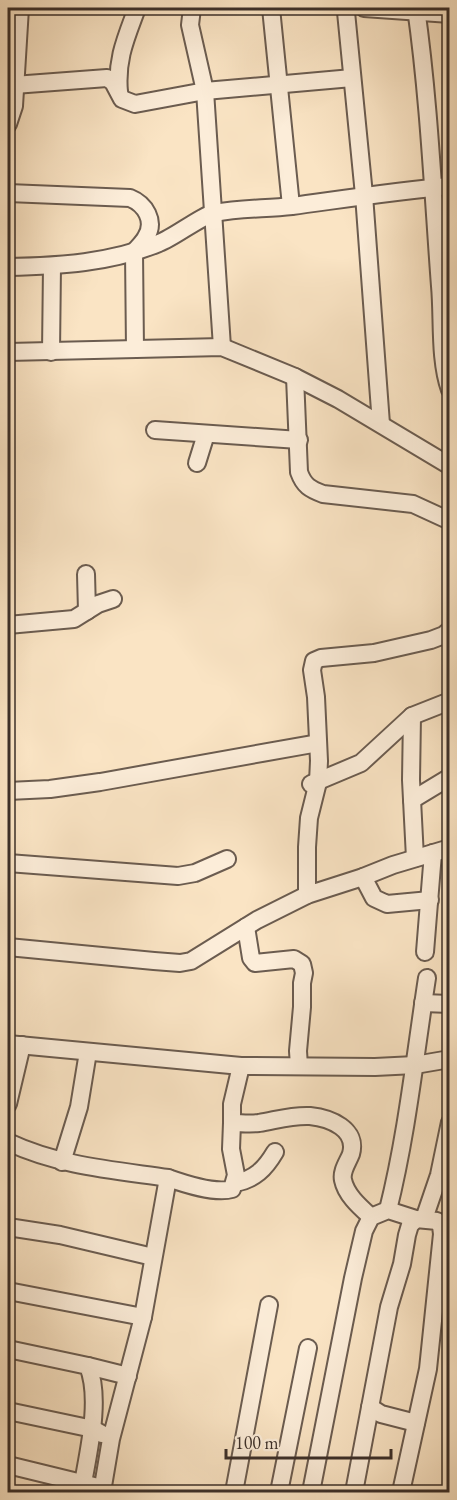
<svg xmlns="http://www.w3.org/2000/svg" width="457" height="1500" viewBox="0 0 457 1500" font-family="'EB Garamond',serif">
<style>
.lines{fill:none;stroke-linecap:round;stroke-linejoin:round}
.minor-casing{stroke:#6b5c50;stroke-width:20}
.minor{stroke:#fcedd9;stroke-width:16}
</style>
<rect width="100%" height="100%" fill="#fae4c4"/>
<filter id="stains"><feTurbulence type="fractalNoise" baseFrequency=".00333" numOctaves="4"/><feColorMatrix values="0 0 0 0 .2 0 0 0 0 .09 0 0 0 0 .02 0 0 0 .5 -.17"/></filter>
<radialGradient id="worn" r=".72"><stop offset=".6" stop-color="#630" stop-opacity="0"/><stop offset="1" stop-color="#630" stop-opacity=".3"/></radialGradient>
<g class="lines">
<defs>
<g id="minor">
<path d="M192,8L190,25L205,91L222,347"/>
<path d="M271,8L291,206"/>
<path d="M349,8L346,12L364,195L381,424"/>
<path d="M364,8L450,14"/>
<path d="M416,8C429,100 433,193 440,286C443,318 439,359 450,390"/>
<path d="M14,85L107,78L113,82L122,99L135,104L205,91L352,78"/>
<path d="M119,92C116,59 126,38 137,8"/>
<path d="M8,124L14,106L20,8"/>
<path d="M8,193L130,198C145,204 156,221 146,237C143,243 138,247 134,252L135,349"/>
<path d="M8,267C59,266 111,263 159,243C175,237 202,215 215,213C240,208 266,209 292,206C344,199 397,191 450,186"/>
<path d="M8,352L222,347L295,377L338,399L450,466"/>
<path d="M51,352L52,266"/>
<path d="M295,377L299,472C304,486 310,489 323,494L413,504L450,521"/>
<path d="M155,430L299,440"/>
<path d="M197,463L206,434"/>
<path d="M86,574L87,611"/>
<path d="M8,625L74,619L98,604L113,599"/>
<path d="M412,716L411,780L415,858"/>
<path d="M311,784L361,763L412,716L450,701"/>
<path d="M8,791L50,789L100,782L318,743"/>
<path d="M412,800L450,777"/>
<path d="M8,863L178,876L195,873L227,859"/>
<path d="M363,877L374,898L387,904L430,900"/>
<path d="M307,895V847L309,818L318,782L319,761L316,697L312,670L314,661L321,658L374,653L431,640L444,635L450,630"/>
<path d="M246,927L251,958L255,963L294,959L302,964L304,973L302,983V1007L298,1051L299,1066"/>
<path d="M8,947L154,961L180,963L191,961L257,920L307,895L363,877L393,865L450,848"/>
<path d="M425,952L433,853"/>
<path d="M423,1003L450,1004"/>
<path d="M8,1044L241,1066L375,1067L415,1065L450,1059"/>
<path d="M8,1104L22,1045"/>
<path d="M232,1123V1104L241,1066"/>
<path d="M8,1142C59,1166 113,1170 168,1178"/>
<path d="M62,1162L79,1107L88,1052"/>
<path d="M235,1183C255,1179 265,1169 275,1152"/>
<path d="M388,1210C407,1134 415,1056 427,978"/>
<path d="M424,1219L439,1175L450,1122"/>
<path d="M8,1227L60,1235L153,1257"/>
<path d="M8,1291L143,1317"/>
<path d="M8,1349L88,1366C101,1398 89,1449 83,1483"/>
<path d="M88,1366L128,1376"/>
<path d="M370,1407L381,1414L416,1423"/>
<path d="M8,1411L93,1429L102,1434"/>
<path d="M8,1465L94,1486"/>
<path d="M102,1492L111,1439L143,1317L168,1178C185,1184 215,1194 232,1189L236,1175L231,1149L232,1123C241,1123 250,1124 259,1123C277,1120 292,1115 310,1116C330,1118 358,1129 351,1154C348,1162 341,1171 343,1180C346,1195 360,1207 371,1217"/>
<path d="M234,1492L269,1305"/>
<path d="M279,1492L308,1348"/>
<path d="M311,1492L353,1278L364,1231L371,1217L388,1210L416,1219L437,1221L441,1226L442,1234L428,1369L401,1492"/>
<path d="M354,1492L389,1307L402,1264L407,1235L410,1225L416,1219"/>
</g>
</defs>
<use href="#minor" class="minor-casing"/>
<use href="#minor" class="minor"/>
</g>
<rect width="457" height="1500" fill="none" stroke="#fae4c4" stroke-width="30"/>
<rect x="9" y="9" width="439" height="1482" fill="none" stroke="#3b2f29" stroke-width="3"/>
<rect x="15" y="15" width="427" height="1470" fill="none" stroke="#3b2f29" stroke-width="1.5"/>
<path d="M226 1449v9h165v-9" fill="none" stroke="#3b2f29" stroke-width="3"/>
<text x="235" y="1449" font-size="18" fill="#3b2f29" stroke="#fcedd9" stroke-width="4.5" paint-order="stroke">100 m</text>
<rect width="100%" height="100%" filter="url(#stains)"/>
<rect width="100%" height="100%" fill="url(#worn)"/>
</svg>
